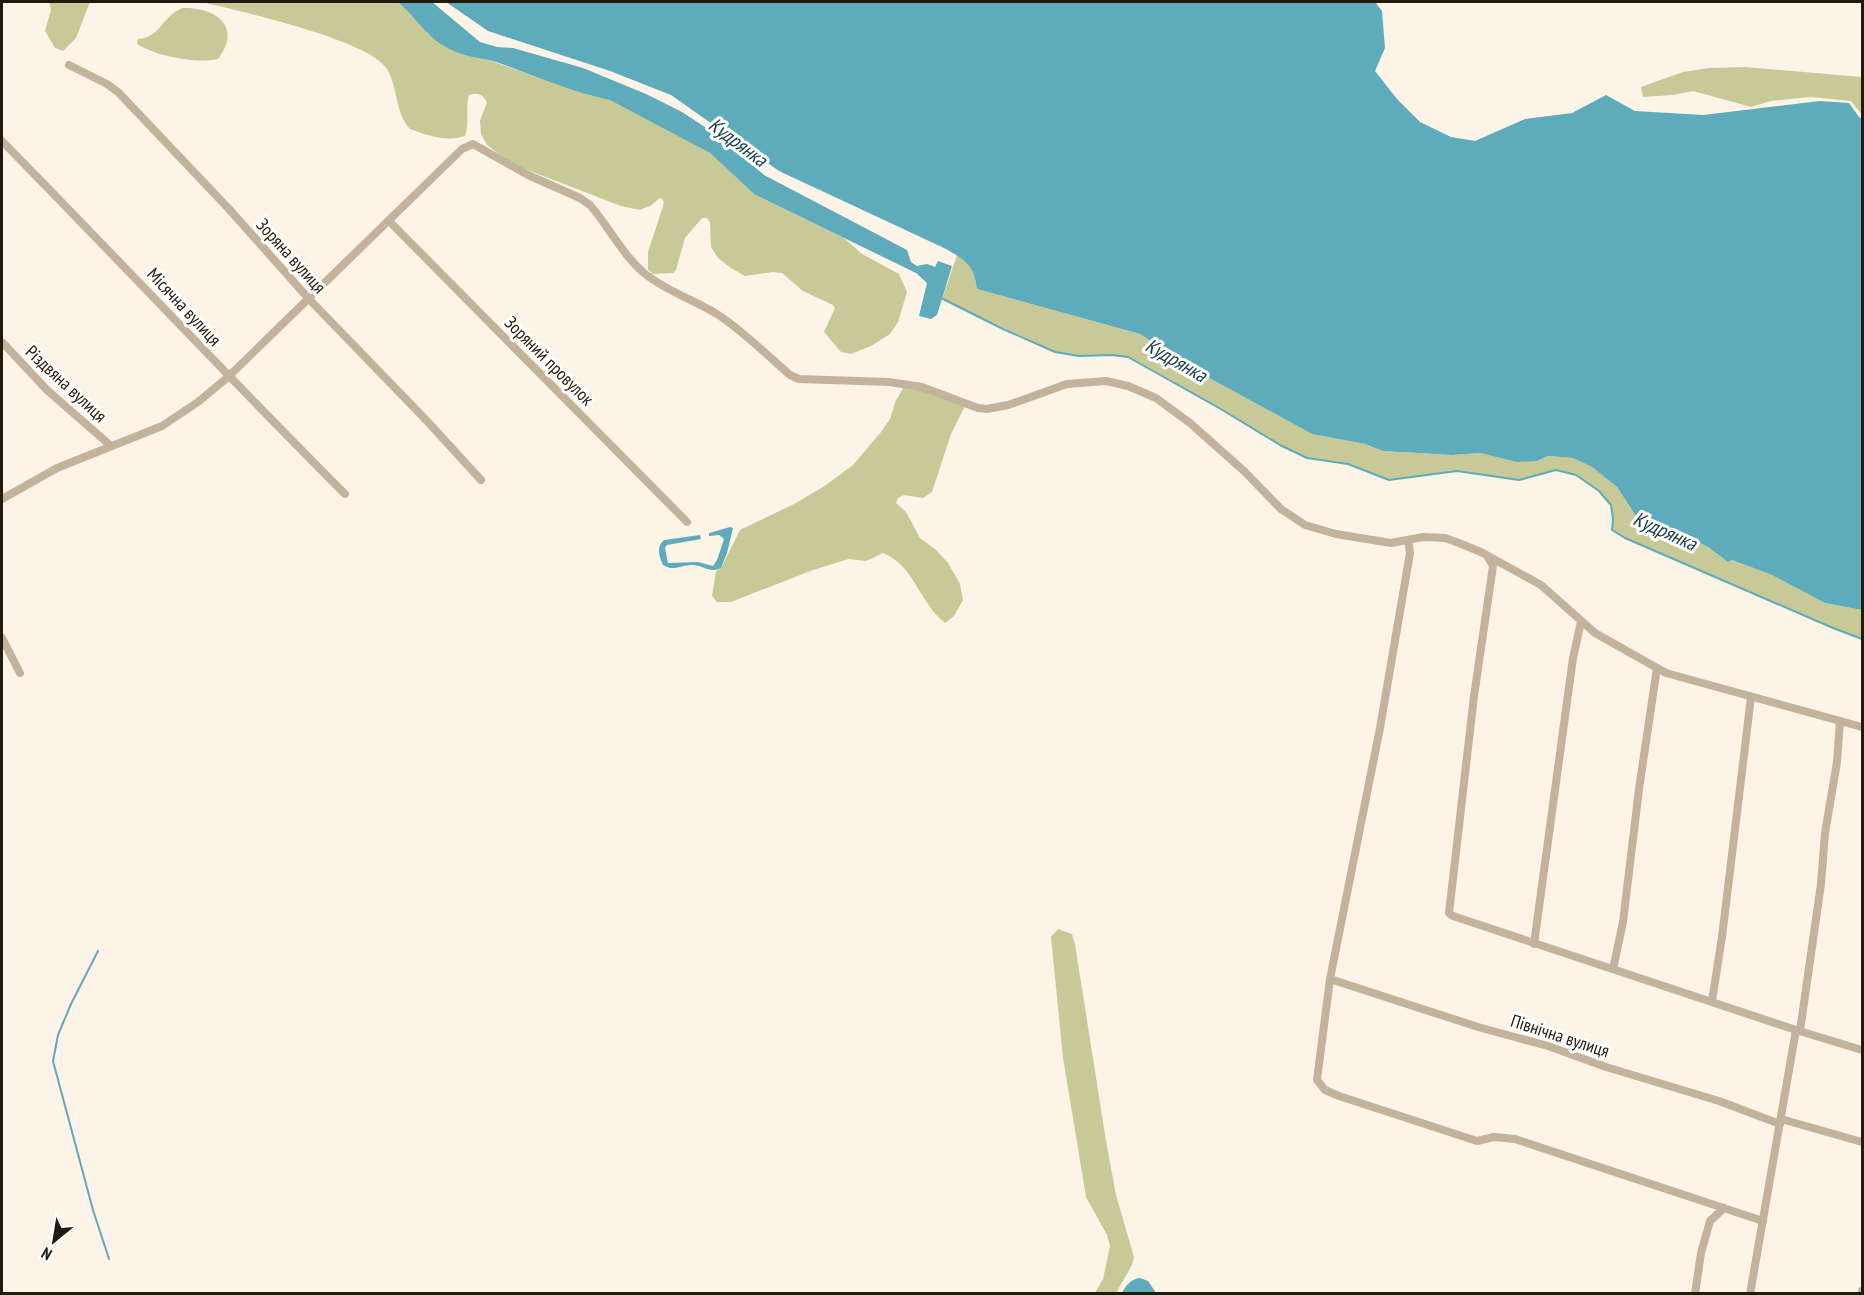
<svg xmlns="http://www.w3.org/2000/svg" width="1864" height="1295" viewBox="0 0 1864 1295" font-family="'PT Sans Narrow',sans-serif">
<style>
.green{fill:#c7ca96}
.water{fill:#5eabbb}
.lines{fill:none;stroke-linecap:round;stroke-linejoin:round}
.stream{stroke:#5eabbb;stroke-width:2}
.minor{stroke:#c3b39c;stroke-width:8}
.labels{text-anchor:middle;stroke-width:6;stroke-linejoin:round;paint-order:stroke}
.street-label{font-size:18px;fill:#221a0e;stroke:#fff}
.water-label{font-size:20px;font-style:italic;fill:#1c4148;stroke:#fff}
</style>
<rect width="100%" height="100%" fill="#fdf4e7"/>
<g class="green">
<path d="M49,2H90L76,38L63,51L55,48L45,31L51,10Z"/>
<path d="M202,2H398L411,12L428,34L485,59L593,96L610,99L710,153L754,194L844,238L862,254L899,274L907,292L898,322L890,334L871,346L851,354L841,352L824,332L835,308L833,305L803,291L782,273L773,272L745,276L731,268L718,258L711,247L710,222L707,218H702L685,238L676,270L673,273L653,274L648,269V252L664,203L662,199L660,198L650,206L640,210L621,206L525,169L503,157L487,145L481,134L480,121L487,102C482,94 478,92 469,95C465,109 470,122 465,136C446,142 429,136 410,129C395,114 398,87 387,69C370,40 239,11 202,2Z"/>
<path d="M183,8C216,7 243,27 218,59C196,64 156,56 137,44L138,39C162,37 162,15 183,8Z"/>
<path d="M1745,67L1862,77V115L1851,101L1810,97L1771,101L1751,107L1693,91L1673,95L1643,97L1641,87L1683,72L1709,68Z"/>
<path d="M957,255C971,263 975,274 977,289L1140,334L1202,374L1312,434L1365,444L1383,451L1452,455L1481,453L1537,461L1548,456L1573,458L1592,467L1617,487L1638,519L1663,537L1696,541L1708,547L1728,562L1732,560L1772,575L1825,603L1862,610V639L1833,628L1625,538L1612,530L1613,519L1611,505L1599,491L1576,475L1555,470L1519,480L1457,471L1389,480L1348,464L1307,458L1280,445L1219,408L1128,357L1112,355L1079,356L1055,352L942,299Z"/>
<path d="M910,383L962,404L964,408L951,434L932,492L923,498L904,495L898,498L896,503L906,512L920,538L936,550L948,563L960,584L963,600L954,616L945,623C920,604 914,565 883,553L866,561L849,559L813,570L731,602H717L712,596L716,571L721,568L740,530L796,503L826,485L853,465L881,432L890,419L896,400L904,387Z"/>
<path d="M1058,929L1072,934L1075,944L1106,1141L1116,1195L1134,1257C1132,1271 1121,1280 1117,1293H1095L1103,1279L1110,1246L1107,1235L1086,1197L1063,1058L1051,937Z"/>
</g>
<g class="water">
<path d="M398,2H432L480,42L497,47L513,48L583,68L646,94L682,112L723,139L764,175L907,250L911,262L917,266L927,264L935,267L938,261L952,266L937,315L931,319L919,316L927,283L916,273L754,194L710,153L610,100C571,92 534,75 496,62C479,57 459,56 444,46C425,35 414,15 398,2Z"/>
<path d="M446,2H1375L1382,11L1385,48L1375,71L1397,99L1420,122L1451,137L1475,141L1525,119L1572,113L1606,95L1635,111L1703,115L1820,101L1849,103L1859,117L1862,119V610L1825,603L1772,575L1732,560L1728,562L1708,547L1696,541L1663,537L1648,528L1638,519L1617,487L1592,467L1573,458L1548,456L1537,461L1517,462L1481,453L1452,455L1383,451L1365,444L1312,434L1202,374L1140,334L977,289C974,264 964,259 944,248L779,171L671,95L610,71L488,31Z"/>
<path d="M730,527L733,528L727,553L721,568C709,574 704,565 692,565C680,565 674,572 663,565C659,556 656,547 664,540L700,535L701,539L667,545L665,548L668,563L698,562L713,566L717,560L724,539L719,535L709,536V533Z"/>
<path d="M1140,1278L1148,1281L1156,1293H1122C1126,1285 1131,1279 1140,1278Z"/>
</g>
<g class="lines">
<g class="stream">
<path d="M941,298L1003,329L1055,352L1079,356L1112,355L1128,357L1219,408L1280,445L1307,458L1348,464L1389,480L1457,471L1519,480L1556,470L1576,475L1599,491L1611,505L1613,519L1612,530L1625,538L1833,628L1862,639"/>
<path d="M98,951L71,1004L58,1035L53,1061L93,1210L109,1259"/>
</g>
<g class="minor">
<path d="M69,65L107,84L118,92L229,209L309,299L427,421L481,480"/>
<path d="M2,141C117,258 229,378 345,494"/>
<path d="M389,221L687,522"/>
<path d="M2,342L47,390L111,446"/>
<path d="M2,499L57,468L162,426L198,402L228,377L462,149L473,144L528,175L580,198L590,205C609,227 622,254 644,273C667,292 696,300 720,316C745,333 767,355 790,375L799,379L889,382L922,387L978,408L987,409L1008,405L1067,384L1106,381L1128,386L1156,398L1190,423L1244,471L1281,509L1305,525L1336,534L1391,543L1423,537L1445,538L1459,543L1481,552L1541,585L1595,633L1666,673L1862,727"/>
<path d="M1408,540L1410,553L1380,728L1330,979L1317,1080L1325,1090L1339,1096L1477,1141L1494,1137L1515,1139L1763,1221"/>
<path d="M1488,557L1493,566L1474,696L1449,913L1453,916L1796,1030L1862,1050"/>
<path d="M2,638L20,673"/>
<path d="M1534,944L1573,658L1581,622"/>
<path d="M1613,969L1623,922L1639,789L1657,668"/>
<path d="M1330,979L1478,1027L1548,1046L1606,1067L1719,1101L1780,1124"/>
<path d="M1712,1001L1722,937L1751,697"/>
<path d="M1800,1031L1821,884L1825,833L1837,762L1840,721"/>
<path d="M1781,1119L1862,1142"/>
<path d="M1695,1294L1701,1253L1710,1221L1724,1208"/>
<path d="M1750,1294L1796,1030"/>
<path d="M1862,1294V1291"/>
</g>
</g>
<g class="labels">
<g class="street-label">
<text transform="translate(291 256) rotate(48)" y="6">Зоряна вулиця</text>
<text transform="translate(184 307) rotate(47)" y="6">Місячна вулиця</text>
<text transform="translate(549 361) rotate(45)" y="6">Зоряний провулок</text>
<text transform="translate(66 384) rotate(43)" y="6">Різдвяна вулиця</text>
<text transform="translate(1560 1036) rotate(18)" y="6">Північна вулиця</text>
</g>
<g class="water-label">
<text transform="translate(738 142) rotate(37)" y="7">Кудрянка</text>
<text transform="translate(1176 360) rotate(30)" y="7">Кудрянка</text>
<text transform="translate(1665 531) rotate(24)" y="7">Кудрянка</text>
</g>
</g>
<rect width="1864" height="1295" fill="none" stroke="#221a0e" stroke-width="6"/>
<g transform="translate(54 1241) rotate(210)" stroke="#ffffff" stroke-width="4.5" paint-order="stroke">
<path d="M0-4.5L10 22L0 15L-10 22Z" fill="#221a0e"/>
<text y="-9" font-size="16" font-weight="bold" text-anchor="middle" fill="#221a0e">N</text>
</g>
</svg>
